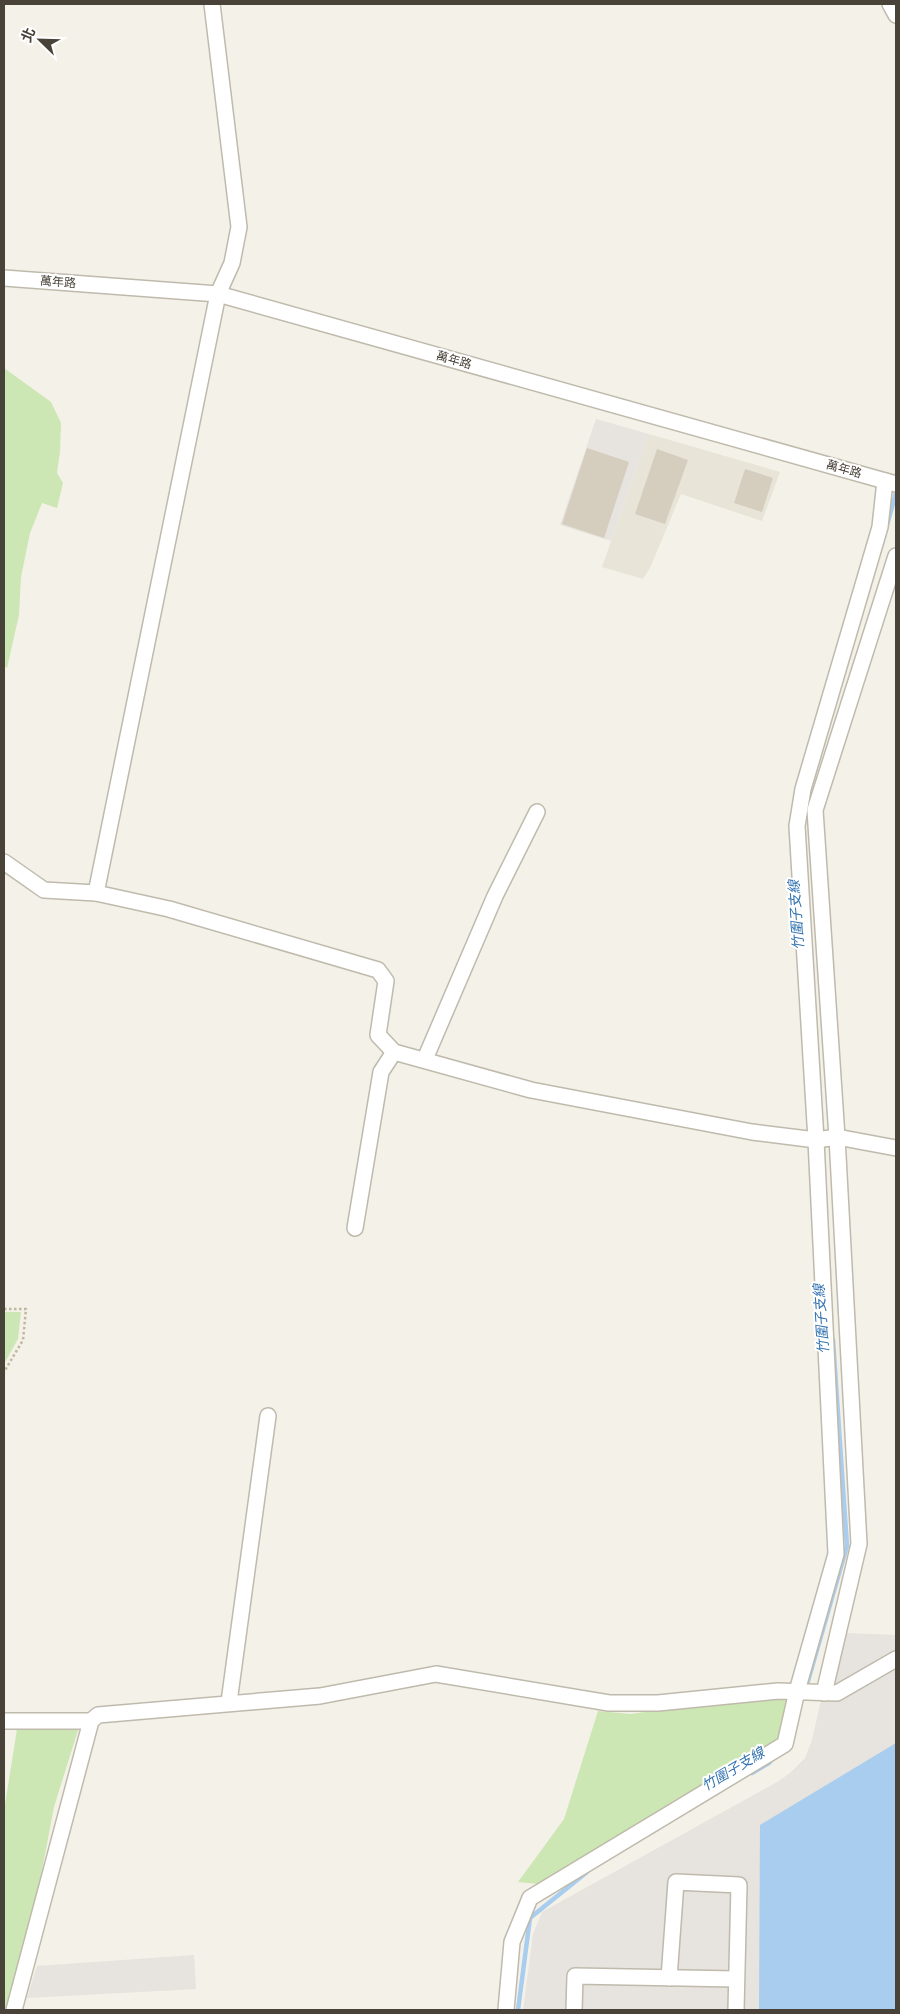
<svg xmlns="http://www.w3.org/2000/svg" width="900" height="2014" viewBox="0 0 900 2014" font-family="'PT Sans Narrow','Noto Sans TC',sans-serif">
<style>
.residential{fill:#e8e4d7}
.industrial{fill:#e7e3de}
.green{fill:#cce7b3}
.water{fill:#a8cdef}
.lines{fill:none;stroke-linecap:round;stroke-linejoin:round}
.stream{stroke:#a8cdef;stroke-width:4.5}
.building{fill:#d5cebf}
.minor-casing{stroke:#bfbaac;stroke-width:18}
.path{stroke:#c1b79d;stroke-width:2.5;stroke-dasharray:2.5 2.5;stroke-linecap:butt}
.minor{stroke:#fff;stroke-width:15}
.labels{text-anchor:middle;stroke-width:4;stroke-linejoin:round;paint-order:stroke}
.street-label{font-size:12px;fill:#484238;stroke:#fff}
.water-label{font-size:14px;font-style:italic;fill:#3373b1;stroke:#fff}
</style>
<rect width="100%" height="100%" fill="#f4f1e9"/>
<path class="residential" d="M649,434L780,472L762,521L681,494L650,568L643,579L602,567Z"/>
<g class="industrial">
<path d="M596,419L649,434L611,541L560,525Z"/>
<path d="M846,1633L896,1635V2010H523L533,1934L542,1912L779,1781L791,1772L805,1758L812,1740L820,1704Z"/>
<path d="M194,1955L196,1989L27,1998L37,1966Z"/>
</g>
<g class="green">
<path d="M4,368L51,402L61,423L60,451L57,473L63,483L57,508L42,503L30,533L21,577L19,615L7,668L4,666Z"/>
<path d="M4,1312H21L18,1339L4,1364Z"/>
<path d="M776,1698L788,1701L782,1732L775,1744L538,1884L518,1882L564,1819L598,1711L631,1714L679,1707Z"/>
<path d="M79,1727L54,1807L38,1891L8,2010H4V1811L17,1729Z"/>
</g>
<path class="water" d="M896,1743V2010H759L760,1825Z"/>
<g class="lines">
<g class="stream">
<path d="M887,525L896,493"/>
<path d="M806,1688L847,1546L833,1340"/>
<path d="M752,1773L769,1763L774,1757"/>
<path d="M518,2010L530,1918L587,1872"/>
</g>
</g>
<g class="building">
<path d="M587,448L629,462L604,538L562,524Z"/>
<path d="M657,449L688,460L665,524L635,514Z"/>
<path d="M745,469L773,478L762,512L734,503Z"/>
</g>
<g class="lines">
<defs>
<g id="minor">
<path d="M890,4L896,15"/>
<path d="M4,278L218,294L896,484"/>
<path d="M4,862L44,890L96,893L169,909L378,970L386,981L378,1035L394,1052L531,1090L752,1132L816,1140L837,1137L896,1148"/>
<path d="M96,893L218,294L232,263L239,227L212,4"/>
<path d="M425,1059L495,896L537,812"/>
<path d="M355,1228L381,1072L394,1052"/>
<path d="M824,1693L859,1544L837,1137L815,810L896,556"/>
<path d="M229,1702L268,1416"/>
<path d="M4,1721H91"/>
<path d="M669,1978L676,1882L739,1885L736,2010"/>
<path d="M14,2010L91,1721L98,1715L320,1696L436,1674L609,1703H658L778,1691L837,1693L896,1659"/>
<path d="M506,2010L512,1942L530,1898L785,1744L797,1691L836,1554L816,1140L797,826L803,789L880,527L885,481"/>
<path d="M574,2010L575,1976L736,1979"/>
</g>
</defs>
<use href="#minor" class="minor-casing"/>
<path class="path" d="M4,1309H26L23,1340L4,1372"/>
<use href="#minor" class="minor"/>
</g>
<g class="labels">
<g class="street-label">
<text transform="translate(58 282) rotate(4)" y="4">萬年路</text>
<text transform="translate(454 360) rotate(16)" y="4">萬年路</text>
<text transform="translate(844 469) rotate(16)" y="4">萬年路</text>
</g>
<g class="water-label">
<text transform="translate(796 915) rotate(-94)" y="5">竹圍子支線</text>
<text transform="translate(821 1319) rotate(-94)" y="5">竹圍子支線</text>
<text transform="translate(733 1769) rotate(-31)" y="5">竹圍子支線</text>
</g>
</g>
<rect width="900" height="2014" fill="none" stroke="#484238" stroke-width="10"/>
<g transform="translate(40 40) rotate(293)" stroke="#ffffff" stroke-width="4" paint-order="stroke">
<path d="M0-4L9 19L0 12L-9 19Z" fill="#484238"/>
<text y="-8" font-size="14" font-weight="bold" text-anchor="middle" fill="#484238">北</text>
</g>
</svg>
